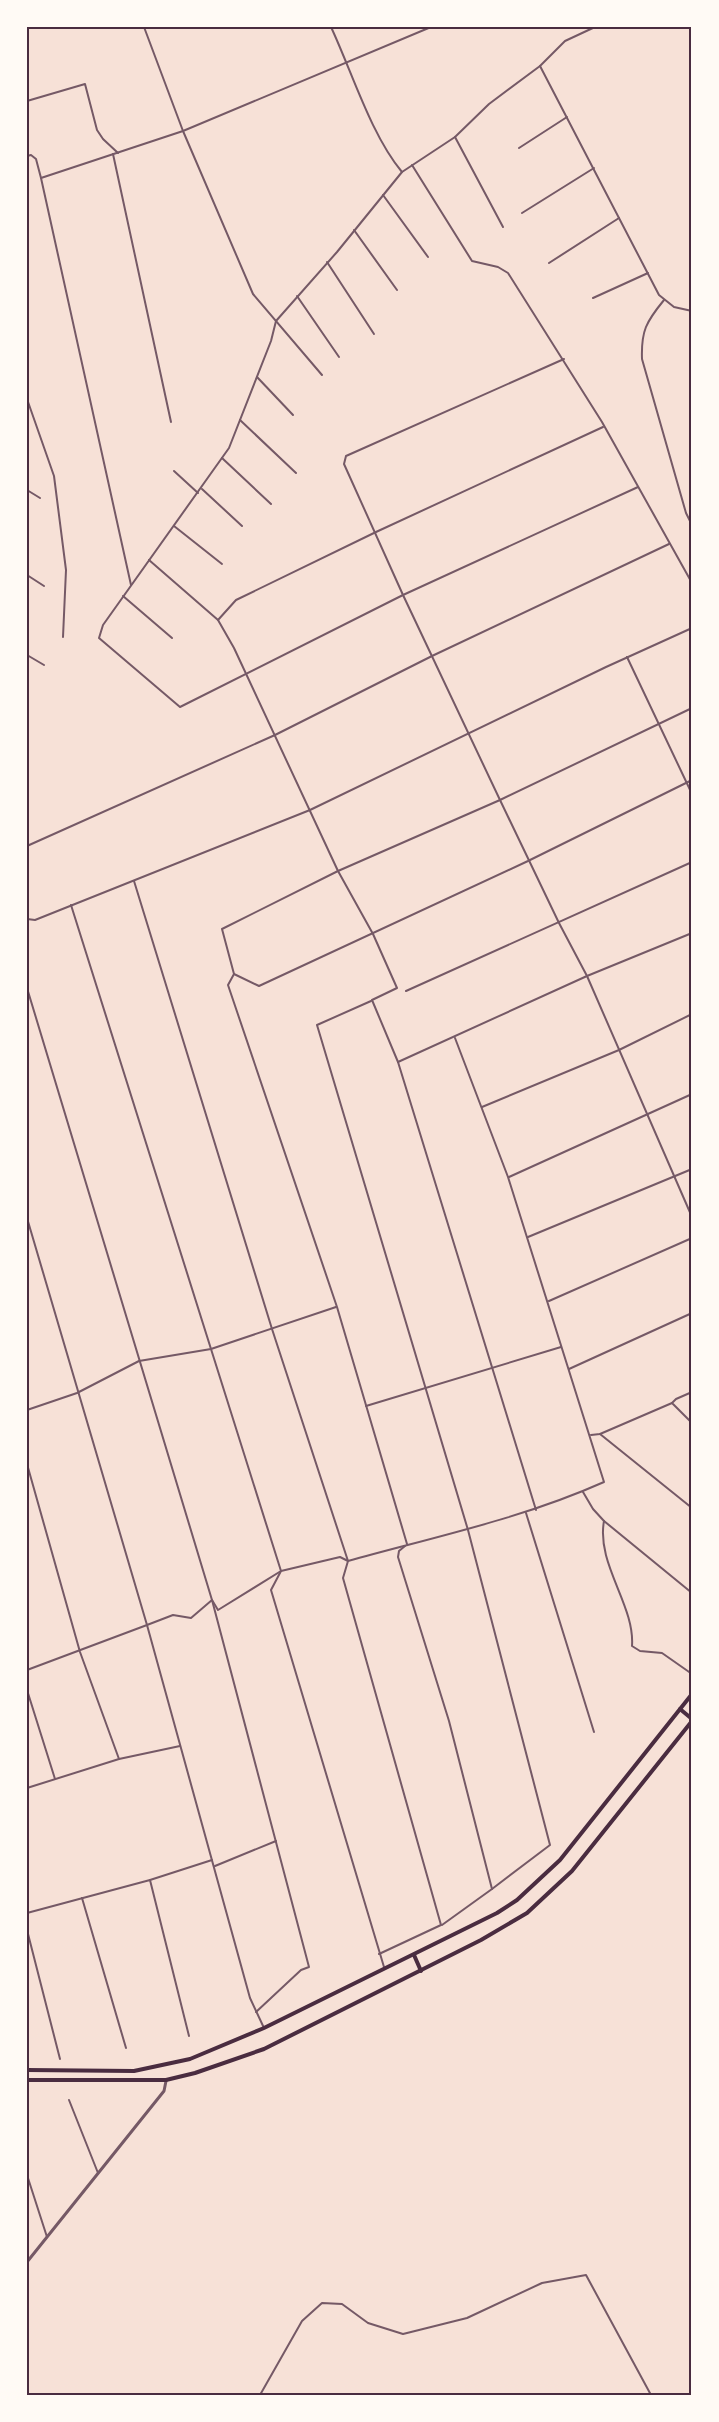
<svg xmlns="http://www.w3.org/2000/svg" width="719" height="2422" viewBox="0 0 719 2422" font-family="'PT Serif',serif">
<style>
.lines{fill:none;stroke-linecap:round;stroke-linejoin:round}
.minor{stroke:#755966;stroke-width:2}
.tertiary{stroke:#755966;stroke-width:3}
.secondary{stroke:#4a2c40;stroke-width:4}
.primary{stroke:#4a2c40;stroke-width:4}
.neatline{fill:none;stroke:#4a2c40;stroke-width:2}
</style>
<rect width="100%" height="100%" fill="#f7e1d7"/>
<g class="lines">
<g class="minor">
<path d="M144,27L183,131L253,294L322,375"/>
<path d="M331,27C352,72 371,135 402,172"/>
<path d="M595,27L565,41L540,66L489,104L455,137L402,172L337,252L276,321L271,341L229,448L103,625L99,638L180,707L403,595L638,487"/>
<path d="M540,66L659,295L674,307L692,311"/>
<path d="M27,101L85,84L97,130L103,139L118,153"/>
<path d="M455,137L503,227"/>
<path d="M519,148L567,117"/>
<path d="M113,154L171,422"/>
<path d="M27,156L31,155L36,159L41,178L183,131L431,27"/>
<path d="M412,165L472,261L498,267L508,273L602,422L692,583"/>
<path d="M41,178L131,585"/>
<path d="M383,195L428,257"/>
<path d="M522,213L594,168"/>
<path d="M354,230L397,290"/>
<path d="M327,262L374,334"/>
<path d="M549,263L619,218"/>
<path d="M297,296L339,357"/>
<path d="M593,298L648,273"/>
<path d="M664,300C646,322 641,331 642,359L686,513L692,525"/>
<path d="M564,359L346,456L344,464L403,595L500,800L692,708"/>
<path d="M257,377L293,415"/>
<path d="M27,399L54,476L66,570L63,637"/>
<path d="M240,420L296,473"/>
<path d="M222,458L271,504"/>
<path d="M174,471L198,493"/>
<path d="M202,489L242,526"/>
<path d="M27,490L40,498"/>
<path d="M174,526L222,564"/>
<path d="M149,560L218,620L234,648L338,871L500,800L559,923L587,976L692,1217"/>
<path d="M27,575L44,586"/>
<path d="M123,596L172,638"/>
<path d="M218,620L236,600L376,532L603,427"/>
<path d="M27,655L44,665"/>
<path d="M627,657L692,794"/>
<path d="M27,736V741"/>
<path d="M27,846L275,735L432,656L669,544"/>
<path d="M134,881L272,1329L348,1561L343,1578L441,1925L379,1954"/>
<path d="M27,919L35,920L310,810L606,667L692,628"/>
<path d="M234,974L259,986L528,861L692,780"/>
<path d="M27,988L212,1600L309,1967L301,1970L256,2012"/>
<path d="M406,991L692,862"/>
<path d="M371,1001L317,1025L468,1530L550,1845L492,1889"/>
<path d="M398,1062L587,976L692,933"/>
<path d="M482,1107L619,1050L692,1014"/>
<path d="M509,1177L692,1094"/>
<path d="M27,1218L147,1625L173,1615L191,1618L212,1600L218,1610L281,1571L71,905"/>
<path d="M528,1237L692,1169"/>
<path d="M549,1301L692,1238"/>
<path d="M569,1369L692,1313"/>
<path d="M692,1392L676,1399L672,1403L692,1423"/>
<path d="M366,1406L561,1347"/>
<path d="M27,1410L77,1393L139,1361L211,1349L336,1307"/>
<path d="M600,1434L692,1508"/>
<path d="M591,1435L600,1434L672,1403"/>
<path d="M27,1464L80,1652L119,1759"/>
<path d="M583,1492L593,1509L604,1521L692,1593"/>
<path d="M526,1513L594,1732"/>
<path d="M604,1521C596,1564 635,1605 632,1646L640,1651L662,1653L692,1674"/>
<path d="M407,1544L337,1307L228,985L234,974L222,929L338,871L373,934L397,988L372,1000L398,1062L536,1510"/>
<path d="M405,1546L399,1551L398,1557L449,1721L492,1889L442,1925"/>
<path d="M27,1670L147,1625L250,1998L264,2028"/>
<path d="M27,1690L55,1779"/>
<path d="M27,1788L119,1759L180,1746"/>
<path d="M215,1866L276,1841"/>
<path d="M150,1880L212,1860"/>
<path d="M82,1898L126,2048"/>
<path d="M27,1913L150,1880L189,2036"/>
<path d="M27,1930L60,2059"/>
<path d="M384,1967L271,1590L281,1571L340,1557L348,1561C434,1537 521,1519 604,1482L508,1177L455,1038"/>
<path d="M69,2100L98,2173"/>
<path d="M27,2175L47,2237"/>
<path d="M260,2395L302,2321L322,2303L342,2304L368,2323L403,2334L467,2318L542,2283L586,2275L651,2395"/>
</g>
<path class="tertiary" d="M27,2262L164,2091L166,2081"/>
<g class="secondary">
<path d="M680,1709L692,1719"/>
<path d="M414,1955L421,1971"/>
</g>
<g class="primary">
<path d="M27,2070L134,2071L190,2059L264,2028L497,1913L517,1900L560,1860L692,1694"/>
<path d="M27,2080H166L195,2073L264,2049L481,1940L527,1913L572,1871L692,1721"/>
</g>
</g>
<rect width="719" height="2422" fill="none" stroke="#fffaf5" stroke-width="57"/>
<rect x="28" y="28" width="662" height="2366" class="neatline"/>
</svg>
